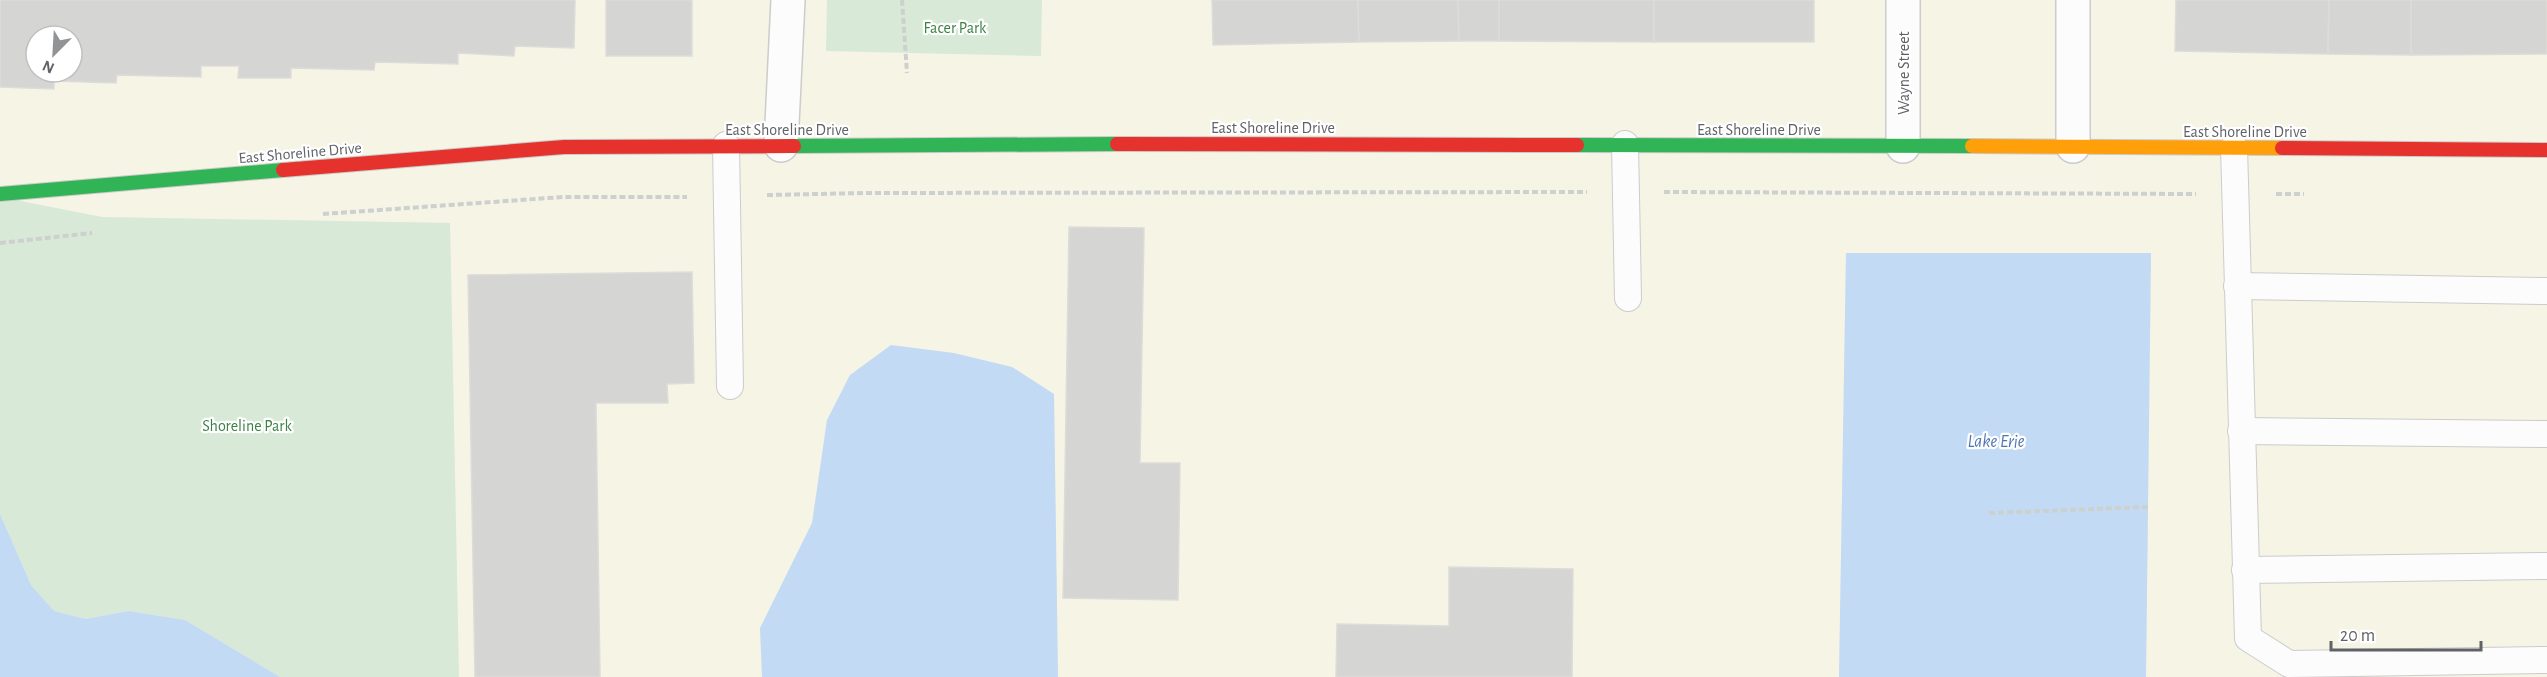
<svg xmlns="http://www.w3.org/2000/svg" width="2547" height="677" viewBox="0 0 2547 677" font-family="'Alegreya Sans',sans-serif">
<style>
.commercial{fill:#f6f4e5;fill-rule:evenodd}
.green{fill:#d9e9d8}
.water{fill:#c2daf4}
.building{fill:#d5d5d3;stroke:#dddcd9;stroke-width:1.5;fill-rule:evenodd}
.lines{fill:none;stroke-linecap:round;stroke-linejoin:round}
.lane-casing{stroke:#cbcccb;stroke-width:28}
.street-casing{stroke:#cbcccb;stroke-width:36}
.fast-casing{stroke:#cacaca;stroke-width:16}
.slow-casing{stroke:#cacaca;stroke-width:16}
.jam-casing{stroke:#cacaca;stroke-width:16}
.path{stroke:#ccd0ce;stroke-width:4;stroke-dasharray:6 3;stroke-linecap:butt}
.lane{stroke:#fcfcfc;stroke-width:26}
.street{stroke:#fcfcfc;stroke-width:33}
.fast{stroke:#30b455;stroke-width:14}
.slow{stroke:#ff9f0a;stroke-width:14}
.jam{stroke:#e5322d;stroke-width:14}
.labels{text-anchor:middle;stroke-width:4.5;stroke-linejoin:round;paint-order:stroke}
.park-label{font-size:16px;fill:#3c8146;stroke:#fff}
.street-label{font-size:16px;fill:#5f6267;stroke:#fff}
.water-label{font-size:18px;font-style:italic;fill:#4f76b2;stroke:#fff}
</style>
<rect width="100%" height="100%" fill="#eeeeea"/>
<path class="commercial" d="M0,0H2547V677H2146L2151,253H1846L1839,677H1058L1054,394L827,420L812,523L760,628L762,677H459L450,223L102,217L0,197ZM36,36H72V72H36Z"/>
<g class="green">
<path d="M827,0H1042L1041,56L826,51Z"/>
<path d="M0,197L102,217L450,223L459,677H280L185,620L128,611L86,619L54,611L31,585L0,514Z"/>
</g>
<g class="water">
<path d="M1846,253H2151L2146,677H1839Z"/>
<path d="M891,345L954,353L1012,367L1054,394L1058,677H762L760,628L812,523L827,420L850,375Z"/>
<path d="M0,514L31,585L54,611L86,619L128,611L185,620L280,677H0Z"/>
</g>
<g class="building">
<path d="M0,0H575L574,48L515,46L514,56L458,53V64L375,62L374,70L291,68V78H238L239,66H201V77L117,75L116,83L54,81V89L0,87ZM36,36H72V72H36Z"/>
<rect x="606" y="0" width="86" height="56"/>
<path d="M1212,0H1358L1359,42L1213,45Z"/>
<path d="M1358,0H1458L1459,41L1359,42Z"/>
<path d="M1458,0H1499V41H1459Z"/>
<path d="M1499,0H1654V42L1499,41Z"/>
<rect x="1654" y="0" width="160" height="42"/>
<path d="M2176,0H2329L2328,54L2175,51Z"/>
<path d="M2329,0H2411V55L2328,54Z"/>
<path d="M2411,0H2547V54L2411,55Z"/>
<path d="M1069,227L1144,228L1140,463H1180L1178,600L1063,598Z"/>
<path d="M692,272L694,383L667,384L668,403H596L600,677H475L468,275Z"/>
<path d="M1449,567L1573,569L1572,677H1336L1337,624L1449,626Z"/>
</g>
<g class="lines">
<defs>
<g id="lane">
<path d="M1625,144L1628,298"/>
<path d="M726,145L730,386"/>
<path d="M2234,147L2248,638L2289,664L2547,660"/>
<path d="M2237,286L2547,291"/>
<path d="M2241,431L2547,434"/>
<path d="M2245,570L2547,566"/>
</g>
<g id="street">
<path d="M781,145L788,0"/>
<path d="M1903,146V0"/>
<path d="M2073,146V0"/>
</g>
<g id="fast">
<path d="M1577,145L1972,146"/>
<path d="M794,146L1117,144"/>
<path d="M0,194L283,170"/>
</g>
<path id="slow" d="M1972,146L2282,148"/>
<g id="jam">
<path d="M1117,144L1577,145"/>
<path d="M2282,148L2547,150"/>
<path d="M283,170L564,147L794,146"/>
</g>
</defs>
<use href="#lane" class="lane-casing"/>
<use href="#street" class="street-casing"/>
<use href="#fast" class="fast-casing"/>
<use href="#slow" class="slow-casing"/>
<use href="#jam" class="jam-casing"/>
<g class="path">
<path d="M902,0L907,73"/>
<path d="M1664,192L2196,194"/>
<path d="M2276,194H2304"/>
<path d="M767,195L865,193L1587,192"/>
<path d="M323,214L563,197H687"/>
<path d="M0,243L92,233"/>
<path d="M1989,513L2148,507"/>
</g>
<use href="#lane" class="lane"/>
<use href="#street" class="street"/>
<use href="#fast" class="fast"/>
<use href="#slow" class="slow"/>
<use href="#jam" class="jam"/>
</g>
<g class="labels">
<g class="park-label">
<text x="955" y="33">Facer Park</text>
<text x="247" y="431">Shoreline Park</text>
</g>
<g class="street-label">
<text transform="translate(1903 73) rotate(-90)" y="6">Wayne Street</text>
<text x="1273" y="133">East Shoreline Drive</text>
<text x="787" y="135">East Shoreline Drive</text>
<text x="1759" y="135">East Shoreline Drive</text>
<text x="2245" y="137">East Shoreline Drive</text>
<text transform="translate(300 152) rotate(-5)" y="6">East Shoreline Drive</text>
</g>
<g class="water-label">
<text x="1996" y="447">Lake Erie</text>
</g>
</g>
<g transform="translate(54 54) rotate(204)"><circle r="28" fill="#ffffff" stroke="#bfc0c2" stroke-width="1.5"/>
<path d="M0-4.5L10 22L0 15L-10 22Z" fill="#919395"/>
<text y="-9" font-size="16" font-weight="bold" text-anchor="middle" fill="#5f6267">N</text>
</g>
<path d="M2331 641v9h150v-9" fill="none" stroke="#5f6267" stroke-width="3"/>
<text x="2340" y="641" font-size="18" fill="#5f6267" stroke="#ffffff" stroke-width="4.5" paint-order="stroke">20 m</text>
</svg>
